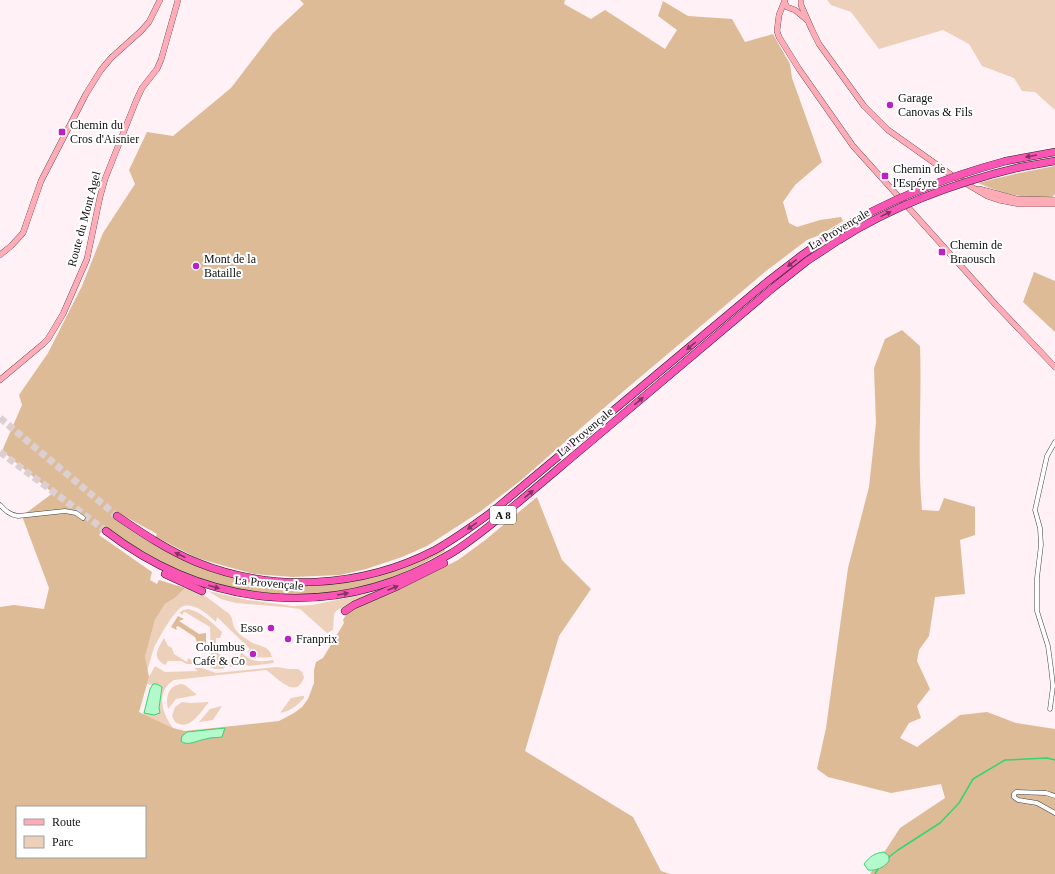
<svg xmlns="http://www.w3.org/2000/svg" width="1055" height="874" viewBox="0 0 1055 874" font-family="Georgia,serif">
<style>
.green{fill:#ecd0b9}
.forest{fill:#ddbb97;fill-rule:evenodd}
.water{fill:#b4f9cb;stroke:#38d370}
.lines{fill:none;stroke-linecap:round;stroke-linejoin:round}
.stream{stroke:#38d370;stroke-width:1.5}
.highway-tunnel{stroke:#dbcfd2;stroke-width:7;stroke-dasharray:7 3.5;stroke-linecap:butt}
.street-casing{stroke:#424242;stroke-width:5}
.secondary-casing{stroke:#313131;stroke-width:6}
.highway-casing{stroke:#202020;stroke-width:8}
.street{stroke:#fff;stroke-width:4}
.secondary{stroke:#ffacb8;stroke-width:5.5}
.highway{stroke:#fa55b4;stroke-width:7}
.highway-bridge-casing{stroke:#202020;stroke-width:8;stroke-linecap:butt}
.highway-bridge{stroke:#fa55b4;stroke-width:7}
.oneway{fill:#843262}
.poi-dot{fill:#b821c6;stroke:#fff;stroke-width:1.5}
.labels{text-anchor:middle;stroke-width:4;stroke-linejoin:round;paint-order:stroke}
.shield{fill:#fff;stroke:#575757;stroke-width:1}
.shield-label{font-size:11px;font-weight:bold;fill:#0f0f0f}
.poi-label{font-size:12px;fill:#0f0f0f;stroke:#fff;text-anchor:start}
.street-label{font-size:12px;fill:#0f0f0f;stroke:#fff}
</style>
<rect width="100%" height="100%" fill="#fff1f5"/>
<g class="green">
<path d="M827,0H1055V110L1035,92L1022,91L1014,78L982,66L969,44L943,30L879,49L851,12L831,5Z"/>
<path d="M185,588L204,595L228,613C233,617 232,622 234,627C236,632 243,637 248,640C256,647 269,644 272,657C261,658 255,658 247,652L250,649L217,617L216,622C208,615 196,603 184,606C176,607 158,639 154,648C151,655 150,663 147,671L145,657L155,620L165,604L175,598Z"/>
<path d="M208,591L248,600L293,606L312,605L376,592L377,594L337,610L334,614L333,630L327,633L300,609L284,607L236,603L221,599Z"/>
<path d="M188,609C202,612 212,623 222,632L220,638H216V651L224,659L240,658L241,652C253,663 257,662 273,660L274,663L249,666L247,665L225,667L223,669H215L207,666L206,665L211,658L210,627L185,612L183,613V615L179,613L183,610Z"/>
<path d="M164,638L168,646L172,648L174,654L187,662L188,658L197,664H187L181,661H168L165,665C151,657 158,649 164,638Z"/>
<path d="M155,666L165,672L198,671L194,668H202L216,673L277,667L289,669H298L302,672L304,677C296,701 277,677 266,670L174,680C155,691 162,714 173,728L143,714L144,713L154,715L159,708L162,690L157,684L152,685L147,684L149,677Z"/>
<path d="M181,684L185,685L197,695L176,699L168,709C166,698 167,686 181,684Z"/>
<path d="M302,696H304V698C297,706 290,711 280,713L291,698Z"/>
<path d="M182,702L191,703L209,702C201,711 190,732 175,722L172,716L175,707Z"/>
<path d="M222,706L213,720L199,722L210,709Z"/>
</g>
<g class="forest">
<path d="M300,0H565L564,4L591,19L605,10L665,49L677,30L658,16L663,1L688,16L732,19L745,42L773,34L790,64L792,78L822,162L795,185L783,202L789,223L797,227L820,220L841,217L843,221L822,234L807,240L766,271L619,395L520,481L481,511L427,546L402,557L366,569L340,575L293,577L254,574L232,568L197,558L156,537L157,534L115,511L111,516C134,533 158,549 184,560C270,598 361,593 444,549L445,551C431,559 417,567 402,573C332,604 241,600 172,568C148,557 126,542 104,527L99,535L152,572L150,580L157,584L159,580L185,588L175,598L165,604L155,620L145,657L149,677L139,712L173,728L185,731L279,721L294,713L302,707L308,699L314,683V670L316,662L323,658L344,623L343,620L349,610L395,592L458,560L484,541L537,497L562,560L591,589L559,636L525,751L633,817L661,871L670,874H0V607L14,605L44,609L49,588L22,516L53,493L2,451L22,405L19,395L48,353L82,286L103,233L135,184L129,170L147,132L173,136L231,88L273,33L304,4ZM17,807H145V857H17Z"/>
<path d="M1055,166V194L1052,197C1023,198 1005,195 978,183L1019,173Z"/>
<path d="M1034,272L1055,281V332L1023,302Z"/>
<path d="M902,330L920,346C922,401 917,455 922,510L939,511L944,498L975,507V535L960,540L965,594L935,597L929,636L919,650L917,661L930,689L917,706L921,718L909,723L900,738L917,747L960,715L987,712L1016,723L1055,729V874H870L900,828L945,798L941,784L891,793L828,777L817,769L826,728L848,568L869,487L876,423L874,368L885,339Z"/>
<path d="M178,616L184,619L179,621L199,634L206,633V648L197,642L195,637L178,626L176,627L177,630L171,627Z"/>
</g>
<g class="water">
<path d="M153,684H157L162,687L159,708L160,713L154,715L144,713L150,689Z"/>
<path d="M225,728L222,737C217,738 211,737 206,739C198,740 187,747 181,741L182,736L187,732Z"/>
<path d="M884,852L889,856V861C883,868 877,871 868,870L864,864C870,856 875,853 884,852Z"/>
</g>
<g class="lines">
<g class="stream">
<path d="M889,857L898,850L940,823L959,803L973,779L1005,760L1047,758L1055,760"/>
<path d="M875,874L878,869"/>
</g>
<g class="highway-tunnel">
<path d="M0,418L117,516"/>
<path d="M0,452L106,531"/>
</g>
<defs>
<g id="street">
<path d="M0,505C6,511 10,515 18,516L65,511L76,513L83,518"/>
<path d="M1050,709L1053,686L1051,668L1048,646L1037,611V578L1041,545L1040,528L1035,510L1047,456L1055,442"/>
<path d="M1055,796L1046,793L1016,792L1014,794V797L1018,800L1037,803L1055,813"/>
</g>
<g id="secondary">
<path d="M785,0L779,15L777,31L779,37L799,69L853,146L996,305L1055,367"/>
<path d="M801,0V5L812,30L819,44L864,106L888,130L950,174L987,196L999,200L1019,204H1055"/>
<path d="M785,3L787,7L795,10L807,20"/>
<path d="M979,189L1016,199L1055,200"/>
<path d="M0,255L11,246L23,233L41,181L86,94L101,70L111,58L141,31L149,22L160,0"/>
<path d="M0,380L43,344L48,339L63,314L87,259L100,197L105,179L136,101L142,88L157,69L161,60L178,0"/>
</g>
<g id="highway">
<path d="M1006,161L1055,152"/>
<path d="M1021,167L1055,161"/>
<path d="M117,516C142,533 167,550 196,562C272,593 362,588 435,550C455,539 474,525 493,511L767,282L802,255L835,232"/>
<path d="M106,531C209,610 337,621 450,554C467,544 483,531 498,519C529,494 559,468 589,443C651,391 713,339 774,287L807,261L839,240"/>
<path d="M165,574L202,591"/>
<path d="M345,611L354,605L398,586L444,563"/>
</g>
</defs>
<use href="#street" class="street-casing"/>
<use href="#secondary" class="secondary-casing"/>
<use href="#highway" class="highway-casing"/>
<use href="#street" class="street"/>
<use href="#secondary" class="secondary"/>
<use href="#highway" class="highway"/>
<defs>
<g id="highway-bridge">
<path d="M835,232C888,200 946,177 1006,161"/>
<path d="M839,240C895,205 957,182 1021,167"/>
</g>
</defs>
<use href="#highway-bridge" class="highway-bridge-casing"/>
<use href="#highway-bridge" class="highway-bridge"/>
</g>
<defs><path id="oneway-solid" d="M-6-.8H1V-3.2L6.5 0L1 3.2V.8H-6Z"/></defs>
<g class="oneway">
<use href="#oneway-solid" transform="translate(1031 156) rotate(170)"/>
<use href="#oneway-solid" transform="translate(886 214) rotate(-26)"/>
<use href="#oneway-solid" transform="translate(792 263) rotate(142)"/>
<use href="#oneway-solid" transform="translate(691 346) rotate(140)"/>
<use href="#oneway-solid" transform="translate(639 401) rotate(-40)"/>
<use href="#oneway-solid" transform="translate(529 494) rotate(-40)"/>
<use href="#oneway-solid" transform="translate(472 526) rotate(145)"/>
<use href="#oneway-solid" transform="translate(180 555) rotate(-155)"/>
<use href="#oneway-solid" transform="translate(214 587) rotate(16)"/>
<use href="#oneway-solid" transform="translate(393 588) rotate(-23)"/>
<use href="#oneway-solid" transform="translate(343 594) rotate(-10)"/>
</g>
<g class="poi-dot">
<circle cx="890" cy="105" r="4"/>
<rect x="58" y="128" width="8" height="8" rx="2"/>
<rect x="881" y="172" width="8" height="8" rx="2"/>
<rect x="938" y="248" width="8" height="8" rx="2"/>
<circle cx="196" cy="266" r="4"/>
<circle cx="271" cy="628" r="4"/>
<circle cx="288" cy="639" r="4"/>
<circle cx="253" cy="654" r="4"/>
</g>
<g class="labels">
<rect class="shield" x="490" y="506" width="26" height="18" rx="3"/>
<g class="shield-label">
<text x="503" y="519">A 8</text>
</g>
<g class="poi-label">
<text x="898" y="102">Garage<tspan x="898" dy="14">Canovas &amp; Fils</tspan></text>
<text x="70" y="129">Chemin du<tspan x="70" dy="14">Cros d'Aisnier</tspan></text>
<text x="893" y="173">Chemin de<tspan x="893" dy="14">l'Espéyre</tspan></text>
<text x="950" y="249">Chemin de<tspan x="950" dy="14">Braousch</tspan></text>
<text x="204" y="263">Mont de la<tspan x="204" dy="14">Bataille</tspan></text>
<text x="263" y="632" text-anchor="end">Esso</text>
<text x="296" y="643">Franprix</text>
<text x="245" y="651" text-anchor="end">Columbus<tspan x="245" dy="14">Café &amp; Co</tspan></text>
</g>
<g class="street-label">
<text transform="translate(84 219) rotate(-75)" y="4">Route du Mont Agel</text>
<text transform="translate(839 229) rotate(-31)" y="4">La Provençale</text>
<text transform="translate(585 432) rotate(-40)" y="4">La Provençale</text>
<text transform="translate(269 583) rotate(5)" y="4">La Provençale</text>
</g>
</g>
<rect x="16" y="806" width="130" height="52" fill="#ffffff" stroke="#9f9f9f"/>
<rect x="24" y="819" width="20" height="6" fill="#ffacb8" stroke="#9f9f9f"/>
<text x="52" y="826" font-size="12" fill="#0f0f0f">Route</text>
<rect x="24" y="836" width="20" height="12" fill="#ecd0b9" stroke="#9f9f9f"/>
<text x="52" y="846" font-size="12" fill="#0f0f0f">Parc</text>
</svg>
